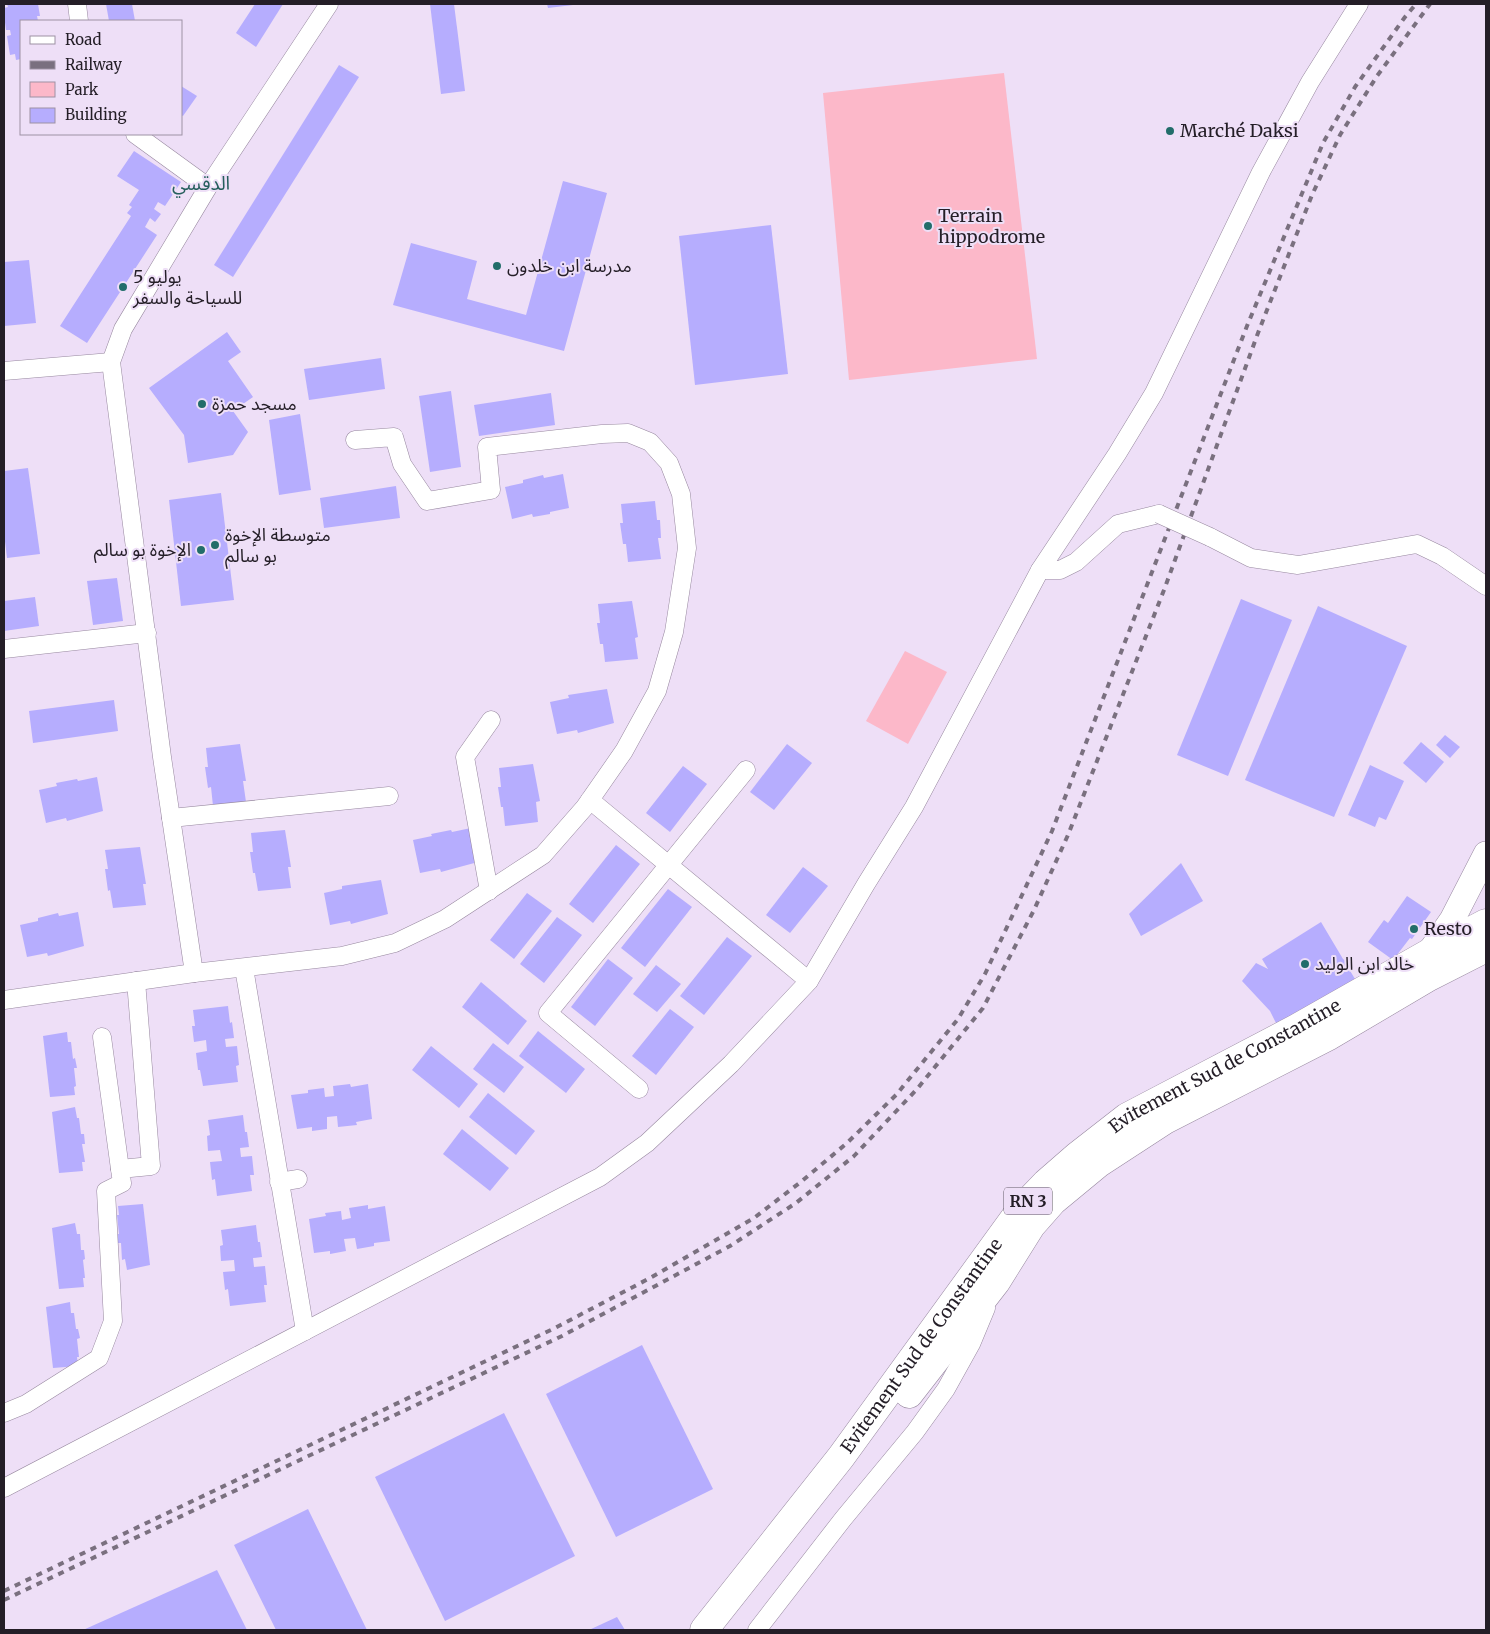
<svg xmlns="http://www.w3.org/2000/svg" width="1490" height="1634" viewBox="0 0 1490 1634" font-family="Merriweather,'Noto Sans Arabic',serif">
<style>
.green{fill:#fcb8c9}
.building{fill:#b6adfe}
.lines{fill:none;stroke-linecap:round;stroke-linejoin:round}
.street-casing{stroke:#97889f;stroke-width:19}
.secondary-casing{stroke:#97889f;stroke-width:26}
.highway-casing{stroke:#97889f;stroke-width:29}
.street{stroke:#fff;stroke-width:18}
.secondary{stroke:#fff;stroke-width:25}
.highway{stroke:#fff;stroke-width:28}
.rail{stroke:#7a707f;stroke-width:4;stroke-dasharray:6 6;stroke-linecap:butt}
.street-bridge-casing{stroke:#97889f;stroke-width:19;stroke-linecap:butt}
.street-bridge{stroke:#fff;stroke-width:18}
.poi-dot{fill:#226d6a;stroke:#eedff7;stroke-width:2}
.labels{text-anchor:middle;stroke-width:4;stroke-linejoin:round;paint-order:stroke}
.shield{fill:#eedff7;stroke:#615865;stroke-width:1}
.shield-label{font-size:16px;font-weight:bold;fill:#241e27}
.poi-label{font-size:18px;fill:#241e27;stroke:#eedff7;text-anchor:start}
.street-label{font-size:18px;fill:#241e27;stroke:#eedff7}
.neighbourhood-label{font-size:19px;fill:#265f5d;stroke:#eedff7}
</style>
<rect width="100%" height="100%" fill="#eedff7"/>
<g class="green">
<path d="M1004,73L1037,359L849,380L823,93Z"/>
<path d="M905,651L947,672L908,744L866,721Z"/>
</g>
<g class="building">
<path d="M7,4H38L40,16H37L38,21H21V59L16,60L15,54L10,55L7,36L11,35L10,30H6L4,15V8L8,7Z"/>
<path d="M106,4H132L135,21H109Z"/>
<path d="M255,4H283L256,47L236,33Z"/>
<path d="M430,4H454L465,91L441,94Z"/>
<path d="M547,4H573V5L548,8Z"/>
<path d="M339,65L359,77L233,277L214,265Z"/>
<path d="M181,86L197,96L183,116L181,115Z"/>
<path d="M134,151L181,182L165,206L158,202L154,209L161,214L155,222L150,218L145,227L157,235L87,343L60,326L131,216L127,213L132,207L129,205L139,190L117,176Z"/>
<path d="M563,181L607,193L564,351L393,305L411,243L477,261L467,299L526,315Z"/>
<path d="M771,225L788,374L695,385L679,236Z"/>
<path d="M29,260L36,323L4,326V262Z"/>
<path d="M227,332L241,352L228,361L253,397L233,411L248,432L233,455L188,463L184,435L149,388Z"/>
<path d="M381,358L385,389L309,400L304,369Z"/>
<path d="M451,391L461,467L430,472L419,396Z"/>
<path d="M551,393L555,425L479,436L474,405Z"/>
<path d="M300,414L311,490L279,495L269,420Z"/>
<path d="M28,468L40,554L7,558L4,533V471Z"/>
<path d="M563,474L569,508L550,512V514L533,517L532,514L512,519L505,487L523,483V480L543,475L544,478Z"/>
<path d="M396,486L400,518L324,528L320,498Z"/>
<path d="M221,493L234,600L181,606L169,500Z"/>
<path d="M655,501L657,520H660L661,538H658L661,559L628,562L626,544H623L620,523H623L621,504Z"/>
<path d="M117,578L123,621L93,625L87,581Z"/>
<path d="M35,597L39,626L4,631V601Z"/>
<path d="M1241,599L1292,620L1228,776L1177,755Z"/>
<path d="M632,601L638,637L635,638L638,659L605,662L603,644H600L597,623H600L598,604Z"/>
<path d="M1318,606L1407,646L1334,817L1245,780Z"/>
<path d="M607,689L614,723L578,733L577,730L557,734L550,702L569,698L568,695Z"/>
<path d="M114,700L118,731L33,743L29,711Z"/>
<path d="M1445,735L1460,747L1450,758L1436,745Z"/>
<path d="M1421,742L1444,762L1426,783L1403,763Z"/>
<path d="M240,744L246,781H243L246,802L213,806L211,787L208,788L205,767H208L206,748Z"/>
<path d="M787,744L812,763L774,810L750,792Z"/>
<path d="M533,764L540,801L536,802L538,822L505,826L503,807H501L498,787H501L499,768Z"/>
<path d="M1370,765L1404,781L1386,820L1379,817L1375,827L1348,815Z"/>
<path d="M683,766L707,784L670,832L646,813Z"/>
<path d="M97,777L103,811L67,821L66,818L46,823L39,790L57,786L56,783L77,779L78,781Z"/>
<path d="M471,828L478,862L441,872L440,869L420,873L413,840L432,836L431,834L451,830L452,832Z"/>
<path d="M285,830L291,867H288L291,888L258,891L255,873H253L250,852H253L251,833Z"/>
<path d="M616,845L640,864L593,923L569,904Z"/>
<path d="M140,847L146,884H143L146,905L113,908L110,890L108,891L105,869H108L105,850Z"/>
<path d="M1181,863L1203,901L1141,936L1129,914Z"/>
<path d="M803,867L828,886L790,933L766,915Z"/>
<path d="M381,880L388,914L351,924L350,921L330,925L324,893L342,889V886Z"/>
<path d="M668,889L692,907L645,967L621,948Z"/>
<path d="M527,893L552,911L514,959L490,940Z"/>
<path d="M1407,896L1431,912L1412,939L1410,938L1393,960L1368,942L1384,920L1388,923Z"/>
<path d="M78,912L84,946L48,956L47,953L27,957L20,925L38,921V918L58,913L59,916Z"/>
<path d="M557,917L582,935L544,983L520,964Z"/>
<path d="M1321,922L1343,959L1349,963V969L1355,979L1277,1025L1270,1011L1242,981L1256,963L1268,969L1262,959Z"/>
<path d="M727,937L752,956L704,1015L680,996Z"/>
<path d="M608,959L633,978L595,1026L571,1007Z"/>
<path d="M656,965L681,984L657,1012L633,994Z"/>
<path d="M481,982L527,1021L508,1045L462,1007Z"/>
<path d="M228,1006L230,1023L232,1022L234,1038L225,1039L226,1047L237,1046L239,1065L236,1066L238,1082L203,1086L200,1070H198L196,1053L207,1051L206,1040L194,1042L192,1026H195L193,1010Z"/>
<path d="M670,1009L694,1027L656,1075L632,1056Z"/>
<path d="M538,1031L585,1069L566,1093L519,1056Z"/>
<path d="M67,1032L68,1042H71L73,1059L75,1058L77,1068H74L76,1086L74,1087L75,1095L50,1097L43,1036Z"/>
<path d="M493,1043L524,1067L504,1093L473,1069Z"/>
<path d="M431,1046L478,1084L459,1108L412,1070Z"/>
<path d="M350,1084L351,1087L368,1084L372,1119L356,1122L357,1125L338,1127L337,1116L327,1117V1129L312,1131V1127L297,1129L291,1095L308,1093V1090L324,1088L325,1097L334,1096L333,1086Z"/>
<path d="M488,1093L535,1131L516,1155L469,1117Z"/>
<path d="M75,1107L77,1118H79L81,1134H84L85,1144H82L85,1162H82L83,1171L59,1173L52,1112Z"/>
<path d="M243,1115L245,1132H247L249,1147L240,1148L241,1157L252,1156L254,1175H250L252,1191L217,1196L215,1179L212,1180L210,1162L222,1161L220,1150L208,1151L207,1136L210,1135L208,1120Z"/>
<path d="M462,1129L509,1168L490,1191L443,1154Z"/>
<path d="M143,1204L150,1265L127,1270L125,1259L122,1260L121,1243H118L117,1234H119L117,1215H119L118,1206Z"/>
<path d="M368,1205V1209L385,1206L390,1241L374,1243V1246L357,1249L355,1238L344,1239L346,1251L330,1254V1251L314,1253L309,1219L326,1216L325,1213L341,1211L342,1220L351,1218L349,1208Z"/>
<path d="M75,1223L77,1234H80L81,1250H84L85,1259L83,1260L85,1278H83L84,1287L59,1289L52,1228Z"/>
<path d="M256,1225L258,1242H260L262,1257L253,1258L254,1267L265,1266L267,1285H264L266,1302L230,1306L228,1289L225,1290L223,1272L235,1271L234,1260L221,1261L220,1246L223,1245L221,1230Z"/>
<path d="M70,1302L71,1313H74L76,1329H78L80,1338L77,1339L79,1357H77L78,1366L53,1368L46,1307Z"/>
<path d="M642,1345L713,1489L616,1537L546,1394Z"/>
<path d="M504,1413L575,1556L445,1621L375,1477Z"/>
<path d="M308,1509L365,1626L367,1630H276L234,1545Z"/>
<path d="M217,1570L247,1630H83Z"/>
<path d="M617,1617L625,1630H589Z"/>
</g>
<g class="lines">
<defs>
<g id="street">
<path d="M77,4L79,21"/>
<path d="M135,134L208,187"/>
<path d="M4,371L111,362"/>
<path d="M1210,537L1251,558L1298,565L1417,544L1442,556L1486,586"/>
<path d="M1040,570H1060L1076,562L1118,524L1159,514"/>
<path d="M4,649L147,633"/>
<path d="M590,800L809,981"/>
<path d="M171,818L389,796"/>
<path d="M489,891L465,757L491,720"/>
<path d="M244,968L305,1331"/>
<path d="M194,973L162,757L111,362L123,329L208,187L329,4"/>
<path d="M4,1000L194,973L342,956L395,943L445,919L543,855L585,807L624,751L657,691L674,632L687,548L681,494L669,463L650,442L628,433L602,434L487,447L491,490L427,501L402,464L394,437L355,440"/>
<path d="M102,1037L120,1169"/>
<path d="M639,1089L548,1013L746,770"/>
<path d="M279,1182L298,1179"/>
<path d="M4,1413L26,1404L99,1358L113,1321L106,1191L122,1183L120,1169L151,1166L136,981"/>
<path d="M4,1488L600,1177L647,1143L731,1064L809,981L866,884L914,807L1040,570L1117,454L1154,393L1261,172L1310,82L1359,4"/>
<path d="M757,1630L843,1519L915,1432L946,1389L971,1344L986,1308"/>
</g>
<path id="secondary" d="M1429,953L1452,920L1486,854"/>
<g id="highway">
<path d="M909,1394L996,1282L1031,1226L1053,1201L1099,1163L1165,1120L1329,1036L1429,977L1486,948"/>
<path id="s1" d="M704,1630L841,1457L1021,1209L1046,1183L1077,1156L1127,1117L1295,1029L1429,953L1486,923"/>
</g>
</defs>
<use href="#street" class="street-casing"/>
<use href="#secondary" class="secondary-casing"/>
<use href="#highway" class="highway-casing"/>
<use href="#street" class="street"/>
<use href="#secondary" class="secondary"/>
<use href="#highway" class="highway"/>
<g class="rail">
<path d="M4,1591L555,1328L650,1278L754,1218L802,1181L847,1143L896,1095L958,1019L985,974L1052,831L1247,326L1323,143L1355,87L1405,17L1416,4"/>
<path d="M4,1600L562,1336L730,1246L796,1203L854,1156L917,1089L983,1008L1034,910L1068,835L1164,590L1258,333L1312,195L1340,135L1377,76L1430,4"/>
</g>
<defs>
<path id="street-bridge" d="M1159,514L1210,537"/>
</defs>
<use href="#street-bridge" class="street-bridge-casing"/>
<use href="#street-bridge" class="street-bridge"/>
</g>
<g class="poi-dot">
<circle cx="1170" cy="131" r="5"/>
<circle cx="928" cy="226" r="5"/>
<circle cx="497" cy="266" r="5"/>
<circle cx="123" cy="287" r="5"/>
<circle cx="202" cy="404" r="5"/>
<circle cx="215" cy="545" r="5"/>
<circle cx="201" cy="550" r="5"/>
<circle cx="1414" cy="929" r="5"/>
<circle cx="1305" cy="964" r="5"/>
</g>
<g class="labels">
<rect class="shield" x="1004" y="1187.5" width="48" height="27" rx="4"/>
<g class="shield-label">
<text x="1028" y="1207">RN 3</text>
</g>
<g class="poi-label">
<text x="1180" y="137">Marché Daksi</text>
<text x="938" y="222">Terrain<tspan x="938" dy="21">hippodrome</tspan></text>
<text x="507" y="272">مدرسة ابن خلدون</text>
<text x="133" y="283">5 يوليو<tspan x="133" dy="21">للسياحة والسفر</tspan></text>
<text x="212" y="410">مسجد حمزة</text>
<text x="225" y="541">متوسطة الإخوة<tspan x="225" dy="21">بو سالم</tspan></text>
<text x="191" y="556" text-anchor="end">الإخوة بو سالم</text>
<text x="1424" y="935">Resto</text>
<text x="1315" y="970">خالد ابن الوليد</text>
</g>
<g class="street-label">
<text dy="6" stroke="none"><textPath href="#s1" startOffset="778">Evitement Sud de Constantine</textPath></text>
<text dy="6" stroke="none"><textPath href="#s1" startOffset="358">Evitement Sud de Constantine</textPath></text>
</g>
<g class="neighbourhood-label">
<text x="201" y="190">الدقسي</text>
</g>
</g>
<rect width="1490" height="1634" fill="none" stroke="#241e27" stroke-width="10"/>
<rect x="20" y="20" width="162" height="115" fill="#eedff7" stroke="#9d92a4"/>
<rect x="30" y="36" width="25" height="8" fill="#ffffff" stroke="#9d92a4"/>
<text x="65" y="45" font-size="15" fill="#241e27">Road</text>
<rect x="30" y="61" width="25" height="8" fill="#7a707f" stroke="#9d92a4"/>
<text x="65" y="70" font-size="15" fill="#241e27">Railway</text>
<rect x="30" y="82" width="25" height="15" fill="#fcb8c9" stroke="#9d92a4"/>
<text x="65" y="95" font-size="15" fill="#241e27">Park</text>
<rect x="30" y="108" width="25" height="15" fill="#b6adfe" stroke="#9d92a4"/>
<text x="65" y="120" font-size="15" fill="#241e27">Building</text>
</svg>
